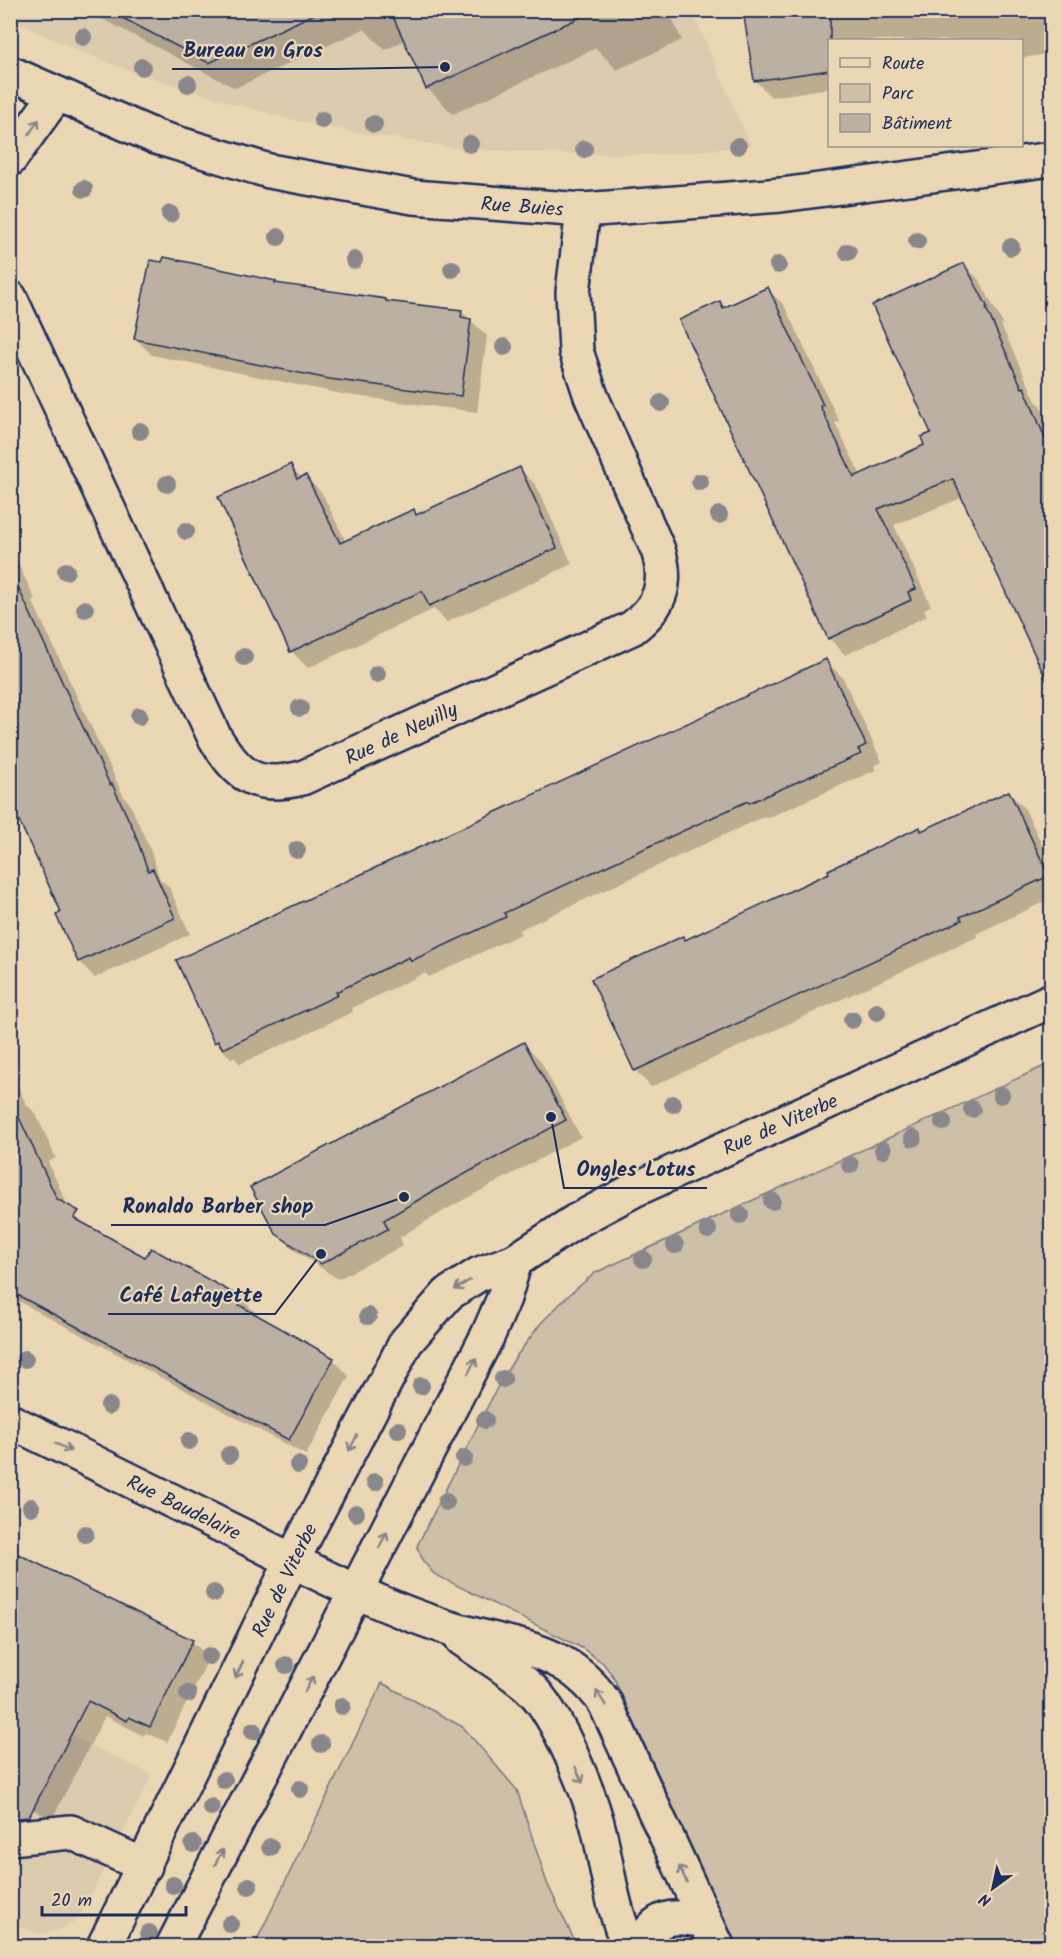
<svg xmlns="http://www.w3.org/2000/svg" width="1062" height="1957" viewBox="0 0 1062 1957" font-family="Kalam,sans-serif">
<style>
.built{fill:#ddcbaf}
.green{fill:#cebfa8;stroke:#747783;stroke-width:1.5}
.shadow{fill:#0003}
.building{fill:#bbb0a1;stroke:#1b2f5e;stroke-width:1.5}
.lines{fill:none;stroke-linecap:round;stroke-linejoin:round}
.minor-casing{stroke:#1b2f5e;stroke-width:38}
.minor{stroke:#ecd7b5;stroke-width:33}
.tree{fill:#88878b}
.oneway{stroke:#84838a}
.labels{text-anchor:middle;stroke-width:4.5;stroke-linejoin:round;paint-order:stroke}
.street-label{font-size:20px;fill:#1b2f5e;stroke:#ecd7b5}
.leader{fill:none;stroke:#1b2f5e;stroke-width:2}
.callout-dot{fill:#1b2f5e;stroke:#ecd7b5;stroke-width:2}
.callout-label{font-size:21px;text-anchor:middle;font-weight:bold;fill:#1b2f5e;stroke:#ecd7b5;stroke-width:4.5;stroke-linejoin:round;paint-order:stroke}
</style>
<rect width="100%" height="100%" fill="#ecd7b5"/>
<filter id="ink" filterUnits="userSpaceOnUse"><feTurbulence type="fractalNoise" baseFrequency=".0167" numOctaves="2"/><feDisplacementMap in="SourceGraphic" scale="12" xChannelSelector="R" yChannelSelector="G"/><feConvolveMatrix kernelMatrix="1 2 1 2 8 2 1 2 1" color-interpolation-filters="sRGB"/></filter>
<g filter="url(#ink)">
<g class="built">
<path d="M10,11H692L751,146L659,155L566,154L464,149L352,132L293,120L231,103L122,68L77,50L11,20Z"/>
<path d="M10,1705L152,1775L86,1905L75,1922L56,1931L38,1934L11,1923Z"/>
</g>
<g class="green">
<path d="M1051,1063V1946H737L613,1676L603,1663L582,1648L434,1574L423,1561L417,1546L499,1384L515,1358L541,1323L569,1295L595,1273Z"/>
<path d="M382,1683L463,1727L517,1790L547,1883L577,1946H254Z"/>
</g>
<g class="shadow">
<path d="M85,10H668L682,40L617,70L596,48L453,114L427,88L405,40L385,50L364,29L235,88Z"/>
<path d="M745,10H1052V53L1022,58V40H830V88L771,97L755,80Z"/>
<path d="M964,264L980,281L1003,324L1001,325L1036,401L1040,405L1052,433V688L964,497L894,525L931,606L924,609L927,616L845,655L829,638L719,303L725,309L767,289L784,305L839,421L835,423L861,476L926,446L933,434Z"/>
<path d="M275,282L278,285L387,302L461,311L487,336L477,412L347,395L152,355L135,338Z"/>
<path d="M290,466L302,478L305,476L322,493L346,542L413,511L418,516L519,469L536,485L572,564L447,622L434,609L308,668L291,651Z"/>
<path d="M10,547L35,599L32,600L124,797L129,802L150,849L160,879L169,887L190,934L95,978L79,961L63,913L10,789Z"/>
<path d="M826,661L843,678L882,762L874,766L876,770L767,818L765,816L519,930L521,934L429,977L425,973L352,1008L353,1012L240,1064L234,1057L231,1058L215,1042Z"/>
<path d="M1009,793L1025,809L1052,865V898L976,934L977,937L651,1087L635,1070L683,938L686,941L831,874L919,829L923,832Z"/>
<path d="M524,1044L540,1060L581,1137L454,1205L400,1237L403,1246L338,1279L294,1250L277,1233Z"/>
<path d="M10,1071L26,1104L36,1114L56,1158L48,1162L67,1204L56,1210L146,1259L242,1299L258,1315L257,1317L333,1359L349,1376L306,1455L20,1302L10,1293Z"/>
<path d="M36,1566L193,1642L209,1658L167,1742L146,1733L144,1736L105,1716L52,1819L10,1798Z"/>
</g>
<g class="building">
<path d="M107,10H323L209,63Z"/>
<path d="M390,10H596L426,89Z"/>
<path d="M743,10H830V70L754,81Z"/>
<path d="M164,257L276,281L275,283L386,299V301L462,310L461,317L471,319L461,396L329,379L134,339L150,260L162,262Z"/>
<path d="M964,263L988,308H986L1022,388L1024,387L1052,455V692L953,479L878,509L916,589L908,592L911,600L828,639L679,320L720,301L723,308L768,287L823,405L820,406L854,477L924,445L921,437L931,433L872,305Z"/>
<path d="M291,464L297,479L306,475L340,543L414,509L416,515L520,467L557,548L429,606L422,591L290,652L218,497Z"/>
<path d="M10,570L110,785L112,784L134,831L148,871L153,869L175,918L78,962L56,915L61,912L10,801Z"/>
<path d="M826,659L866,745L858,749L861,754L749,803L748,801L504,913L506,917L411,961L409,957L336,992L338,995L223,1049L218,1041L214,1043L176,960Z"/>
<path d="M1009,791L1049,876L960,917L962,920L634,1071L591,979L683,936L685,940L829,873L828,870L920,827L921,831Z"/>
<path d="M524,1042L566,1120L437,1189L384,1220L388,1229L321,1264L276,1234L250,1187Z"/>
<path d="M10,1098L57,1199L79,1211L74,1218L145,1257L151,1248L242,1298L239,1305L334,1358L289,1440L10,1291Z"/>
<path d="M10,1550L193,1640L150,1727L129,1717L127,1721L88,1701L29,1817L10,1819Z"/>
</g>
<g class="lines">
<defs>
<g id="minor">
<path d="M10,73L156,137L269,171L413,197L583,210L781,195L1052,159"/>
<path d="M10,159L57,94"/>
<path d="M10,298L214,736C238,776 255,790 302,778L632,628C660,607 669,584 658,550L591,396L576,351L573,292L583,210"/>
<path d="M10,1421C92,1461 174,1502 255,1542C317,1573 379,1606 446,1627C510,1648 563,1643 605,1703L717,1946"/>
<path d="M462,1639C484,1655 509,1669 529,1687C557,1711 592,1799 600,1835C608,1873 613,1911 629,1946"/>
<path d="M10,1838L71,1832L145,1866"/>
<path d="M104,1946L292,1561L406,1342L448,1294L479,1274L515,1261L576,1221L634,1190L1052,1000"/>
<path d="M173,1946L488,1335L504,1298L515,1261"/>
<path d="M642,1946C654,1914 674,1915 704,1921"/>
</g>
</defs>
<use href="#minor" class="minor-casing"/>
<use href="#minor" class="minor"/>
</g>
<g class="tree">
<circle cx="83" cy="37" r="9"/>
<circle cx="142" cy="67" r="9"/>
<circle cx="188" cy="84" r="9"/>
<circle cx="322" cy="120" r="9"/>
<circle cx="374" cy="124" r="9"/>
<circle cx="470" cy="144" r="9"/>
<circle cx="738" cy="146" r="9"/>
<circle cx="584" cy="149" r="9"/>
<circle cx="84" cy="189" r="9"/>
<circle cx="170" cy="214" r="9"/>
<circle cx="278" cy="237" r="9"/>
<circle cx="917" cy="241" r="9"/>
<circle cx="1011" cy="247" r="9"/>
<circle cx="848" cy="252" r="9"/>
<circle cx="354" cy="260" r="9"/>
<circle cx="778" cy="265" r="9"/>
<circle cx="452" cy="269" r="9"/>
<circle cx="504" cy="347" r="9"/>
<circle cx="661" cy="403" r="9"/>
<circle cx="140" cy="431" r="9"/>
<circle cx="700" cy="482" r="9"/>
<circle cx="167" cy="484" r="9"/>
<circle cx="719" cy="515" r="9"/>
<circle cx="186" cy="531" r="9"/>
<circle cx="66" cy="571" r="9"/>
<circle cx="85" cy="609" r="9"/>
<circle cx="244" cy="657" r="9"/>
<circle cx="377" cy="674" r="9"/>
<circle cx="300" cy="708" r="9"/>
<circle cx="139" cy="716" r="9"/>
<circle cx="297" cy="850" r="9"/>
<circle cx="877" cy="1012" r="9"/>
<circle cx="852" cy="1020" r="9"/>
<circle cx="1001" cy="1095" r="9"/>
<circle cx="673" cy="1104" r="9"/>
<circle cx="972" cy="1109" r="9"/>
<circle cx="943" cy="1122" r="9"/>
<circle cx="913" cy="1138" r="9"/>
<circle cx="883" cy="1150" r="9"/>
<circle cx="850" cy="1165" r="9"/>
<circle cx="772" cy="1201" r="9"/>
<circle cx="740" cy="1215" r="9"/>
<circle cx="708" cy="1230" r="9"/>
<circle cx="675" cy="1245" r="9"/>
<circle cx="643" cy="1259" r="9"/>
<circle cx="368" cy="1316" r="9"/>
<circle cx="25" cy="1359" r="9"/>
<circle cx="503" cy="1379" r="9"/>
<circle cx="421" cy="1386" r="9"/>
<circle cx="109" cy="1406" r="9"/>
<circle cx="485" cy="1420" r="9"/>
<circle cx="398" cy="1430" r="9"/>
<circle cx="189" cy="1441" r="9"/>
<circle cx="229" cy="1455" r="9"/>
<circle cx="464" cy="1458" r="9"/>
<circle cx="298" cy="1465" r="9"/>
<circle cx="375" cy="1482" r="9"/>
<circle cx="446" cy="1502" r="9"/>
<circle cx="31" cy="1507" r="9"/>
<circle cx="356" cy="1513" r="9"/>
<circle cx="85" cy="1534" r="9"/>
<circle cx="214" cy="1593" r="9"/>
<circle cx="209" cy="1656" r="9"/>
<circle cx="286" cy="1665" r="9"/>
<circle cx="188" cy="1694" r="9"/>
<circle cx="342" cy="1706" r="9"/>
<circle cx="253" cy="1731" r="9"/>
<circle cx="321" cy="1744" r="9"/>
<circle cx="224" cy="1780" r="9"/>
<circle cx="300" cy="1789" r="9"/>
<circle cx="211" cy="1807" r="9"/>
<circle cx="193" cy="1844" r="9"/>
<circle cx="270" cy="1847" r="9"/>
<circle cx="173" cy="1885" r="9"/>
<circle cx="249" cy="1886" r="9"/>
<circle cx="230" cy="1924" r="9"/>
<circle cx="149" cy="1933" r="9"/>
</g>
<defs><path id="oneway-shaft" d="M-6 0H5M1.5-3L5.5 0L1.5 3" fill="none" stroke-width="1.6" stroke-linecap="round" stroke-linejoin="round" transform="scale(1.5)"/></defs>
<g class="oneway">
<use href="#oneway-shaft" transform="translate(34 127) rotate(-55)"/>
<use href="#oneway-shaft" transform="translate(462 1285) rotate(148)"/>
<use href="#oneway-shaft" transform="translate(472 1366) rotate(-63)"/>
<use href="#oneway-shaft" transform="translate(353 1443) rotate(117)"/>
<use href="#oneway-shaft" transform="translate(63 1447) rotate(26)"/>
<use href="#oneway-shaft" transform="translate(383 1540) rotate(-63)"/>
<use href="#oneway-shaft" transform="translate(239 1670) rotate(116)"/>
<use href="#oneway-shaft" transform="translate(309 1684) rotate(-62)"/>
<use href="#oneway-shaft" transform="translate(601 1698) rotate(-123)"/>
<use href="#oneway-shaft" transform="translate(579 1775) rotate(66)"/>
<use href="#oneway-shaft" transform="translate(219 1857) rotate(-62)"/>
<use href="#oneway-shaft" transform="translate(683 1874) rotate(-114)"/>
</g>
</g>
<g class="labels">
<g class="street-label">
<text transform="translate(522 206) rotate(4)" y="7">Rue Buies</text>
<text transform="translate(401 733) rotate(-25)" y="7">Rue de Neuilly</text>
<text transform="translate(780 1124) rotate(-24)" y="7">Rue de Viterbe</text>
<text transform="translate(184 1507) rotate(26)" y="7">Rue Baudelaire</text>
<text transform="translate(284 1580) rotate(-64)" y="7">Rue de Viterbe</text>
</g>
</g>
<path class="leader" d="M445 67L335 69H172M551 1117L564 1188H707M404 1197L325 1225H111M321 1254L275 1314H108"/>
<g class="callout-dot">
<circle cx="445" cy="67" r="6"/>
<circle cx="551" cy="1117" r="6"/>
<circle cx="404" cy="1197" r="6"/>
<circle cx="321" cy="1254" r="6"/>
</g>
<g class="callout-label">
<text x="253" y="57">Bureau en Gros</text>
<text x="636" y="1176">Ongles Lotus</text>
<text x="218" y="1213">Ronaldo Barber shop</text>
<text x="191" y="1302">Café Lafayette</text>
</g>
<rect width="1062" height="1957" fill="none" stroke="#ecd7b5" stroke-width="36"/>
<rect x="18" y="18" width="1026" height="1921" fill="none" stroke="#1b2f5e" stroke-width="2" filter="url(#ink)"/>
<rect x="828" y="39" width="195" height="108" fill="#ecd7b5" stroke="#989492" stroke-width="1.5"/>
<rect x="840" y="58" width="30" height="9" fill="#ecd7b5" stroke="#989492" stroke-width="1.5"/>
<text x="882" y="69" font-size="18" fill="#1b2f5e">Route</text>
<rect x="840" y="84" width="30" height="18" fill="#cebfa8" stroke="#989492" stroke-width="1.5"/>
<text x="882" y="99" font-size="18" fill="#1b2f5e">Parc</text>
<rect x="840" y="114" width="30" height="18" fill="#bbb0a1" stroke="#989492" stroke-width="1.5"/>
<text x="882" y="129" font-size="18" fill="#1b2f5e">Bâtiment</text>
<g transform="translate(993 1888) rotate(213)" stroke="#ecd7b5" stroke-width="4.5" paint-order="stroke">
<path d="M0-4.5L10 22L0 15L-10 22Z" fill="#1b2f5e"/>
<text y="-9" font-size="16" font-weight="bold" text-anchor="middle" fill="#1b2f5e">N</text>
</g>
<path d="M42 1906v9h144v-9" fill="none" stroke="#1b2f5e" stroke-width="3"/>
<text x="51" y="1906" font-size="18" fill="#1b2f5e" stroke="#ecd7b5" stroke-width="4.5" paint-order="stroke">20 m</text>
</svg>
